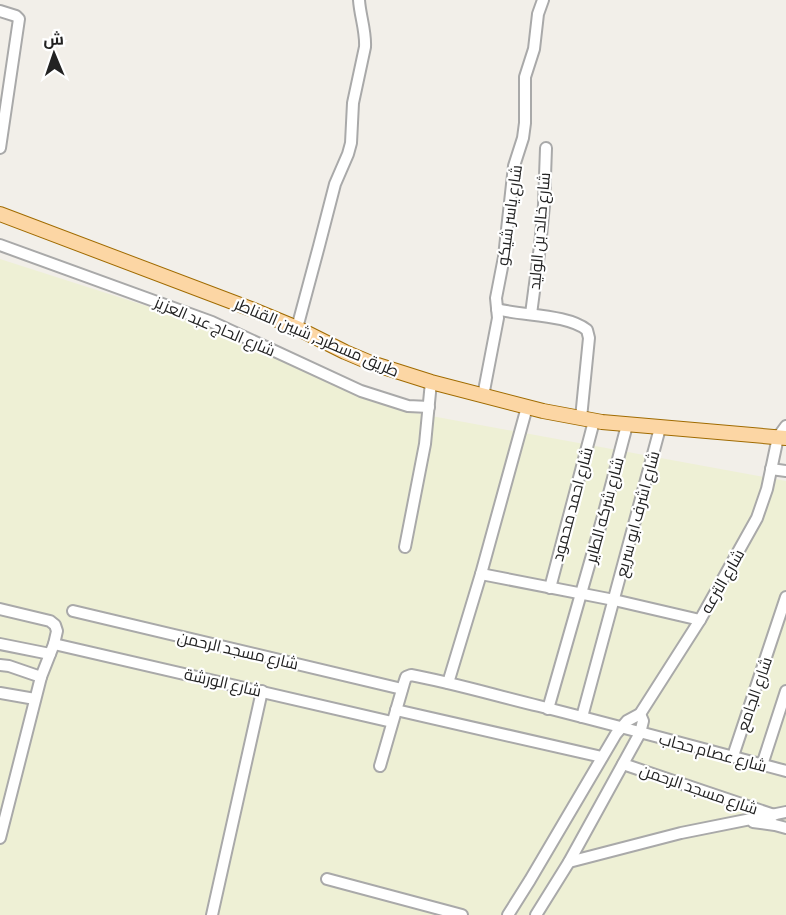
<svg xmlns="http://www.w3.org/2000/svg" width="786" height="915" viewBox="0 0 786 915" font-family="Commissioner,Cairo,sans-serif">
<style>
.farmland{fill:#eef0d5}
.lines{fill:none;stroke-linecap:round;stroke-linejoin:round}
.minor-casing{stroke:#a9a9a9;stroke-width:14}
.major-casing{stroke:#a06b00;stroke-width:16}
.minor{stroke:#fff;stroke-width:10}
.major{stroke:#fcd6a4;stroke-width:14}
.labels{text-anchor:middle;stroke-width:4.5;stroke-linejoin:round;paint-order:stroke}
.street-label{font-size:16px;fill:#222;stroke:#fff}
</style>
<rect width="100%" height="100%" fill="#f2efe9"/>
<path class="farmland" d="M0,259L209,326L415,413L786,481V915H0Z"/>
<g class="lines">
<defs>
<g id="minor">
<path d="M0,11L16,16L19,19L0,148"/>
<path d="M0,245L212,322L361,391L408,406L429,407"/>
<path d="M497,309C522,316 567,314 587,330L589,338L581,418"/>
<path d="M531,314L540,246L544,205L546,148"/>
<path d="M297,328L319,246L335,184L348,154L351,143L353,103L365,47C366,31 360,16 359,0"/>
<path d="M483,396L498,318L496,298L504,257L514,166L523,138L525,123V77L534,49L538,14L543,0"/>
<path d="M771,469L786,471"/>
<path d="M405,547L425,444L431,382"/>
<path d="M481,574L614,600L700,620"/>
<path d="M550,588L594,421"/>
<path d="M0,609L50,621L55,625L57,631L54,644L41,677L0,838"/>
<path d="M73,611L402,689"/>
<path d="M0,644L50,654"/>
<path d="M54,644L392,722"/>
<path d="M0,665L9,666L41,677"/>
<path d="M448,683L481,574L527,407"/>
<path d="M0,693L35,699"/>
<path d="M548,709L602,520L627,425"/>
<path d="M396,710L602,757"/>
<path d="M582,717L660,428"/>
<path d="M733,756L786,597"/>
<path d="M623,764L774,815"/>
<path d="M762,765L786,691"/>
<path d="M380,766L404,683L406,677L411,675C454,683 497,696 539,706C622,727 704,749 786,771"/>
<path d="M753,822L775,825L786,828"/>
<path d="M569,862L681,833L786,812"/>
<path d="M327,879L462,915"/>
<path d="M212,915L262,691"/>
<path d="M508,915L530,880L616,734L627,721L640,714L700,620L757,518L767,489L778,437L786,426"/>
<path d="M536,915L569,862L640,733L643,721L640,714"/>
</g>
<path id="major" d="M0,214L251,309L297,328L345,352L371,363L431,382L543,411L602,422L786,438"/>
</defs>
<use href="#minor" class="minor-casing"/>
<use href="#major" class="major-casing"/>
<use href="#minor" class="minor"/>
<use href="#major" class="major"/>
</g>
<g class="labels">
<g class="street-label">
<text transform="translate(509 215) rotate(-82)" y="6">شارع ياسر شيكو</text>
<text transform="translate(539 231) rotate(-85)" y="6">شارع خالد بن الوليد</text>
<text transform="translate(215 326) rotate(23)" y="6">شارع الحاج عبد العزيز</text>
<text transform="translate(317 337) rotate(23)" y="6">طريق مسطرد, شبين القناطر</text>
<text transform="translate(572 504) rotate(-75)" y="6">شارع احمد محمود</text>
<text transform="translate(604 510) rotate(-75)" y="6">شارع شركه الطاير</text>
<text transform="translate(637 514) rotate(-75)" y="6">شارع اشرف ابو سريع</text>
<text transform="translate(722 581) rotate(-60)" y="6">شارع الترعه</text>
<text transform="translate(238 650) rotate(13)" y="6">شارع مسجد الرحمن</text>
<text transform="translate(223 682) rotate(13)" y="6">شارع الورشة</text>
<text transform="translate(754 694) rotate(-71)" y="6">شارع الجامع</text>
<text transform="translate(713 752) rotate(15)" y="6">شارع عصام حجاب</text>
<text transform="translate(699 789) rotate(19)" y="6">شارع مسجد الرحمن</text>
</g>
</g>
<g transform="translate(54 54) rotate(358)" stroke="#ffffff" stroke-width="4.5" paint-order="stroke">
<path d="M0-4.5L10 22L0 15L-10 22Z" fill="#222222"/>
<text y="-9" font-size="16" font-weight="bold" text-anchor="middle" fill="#222222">ش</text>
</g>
</svg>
